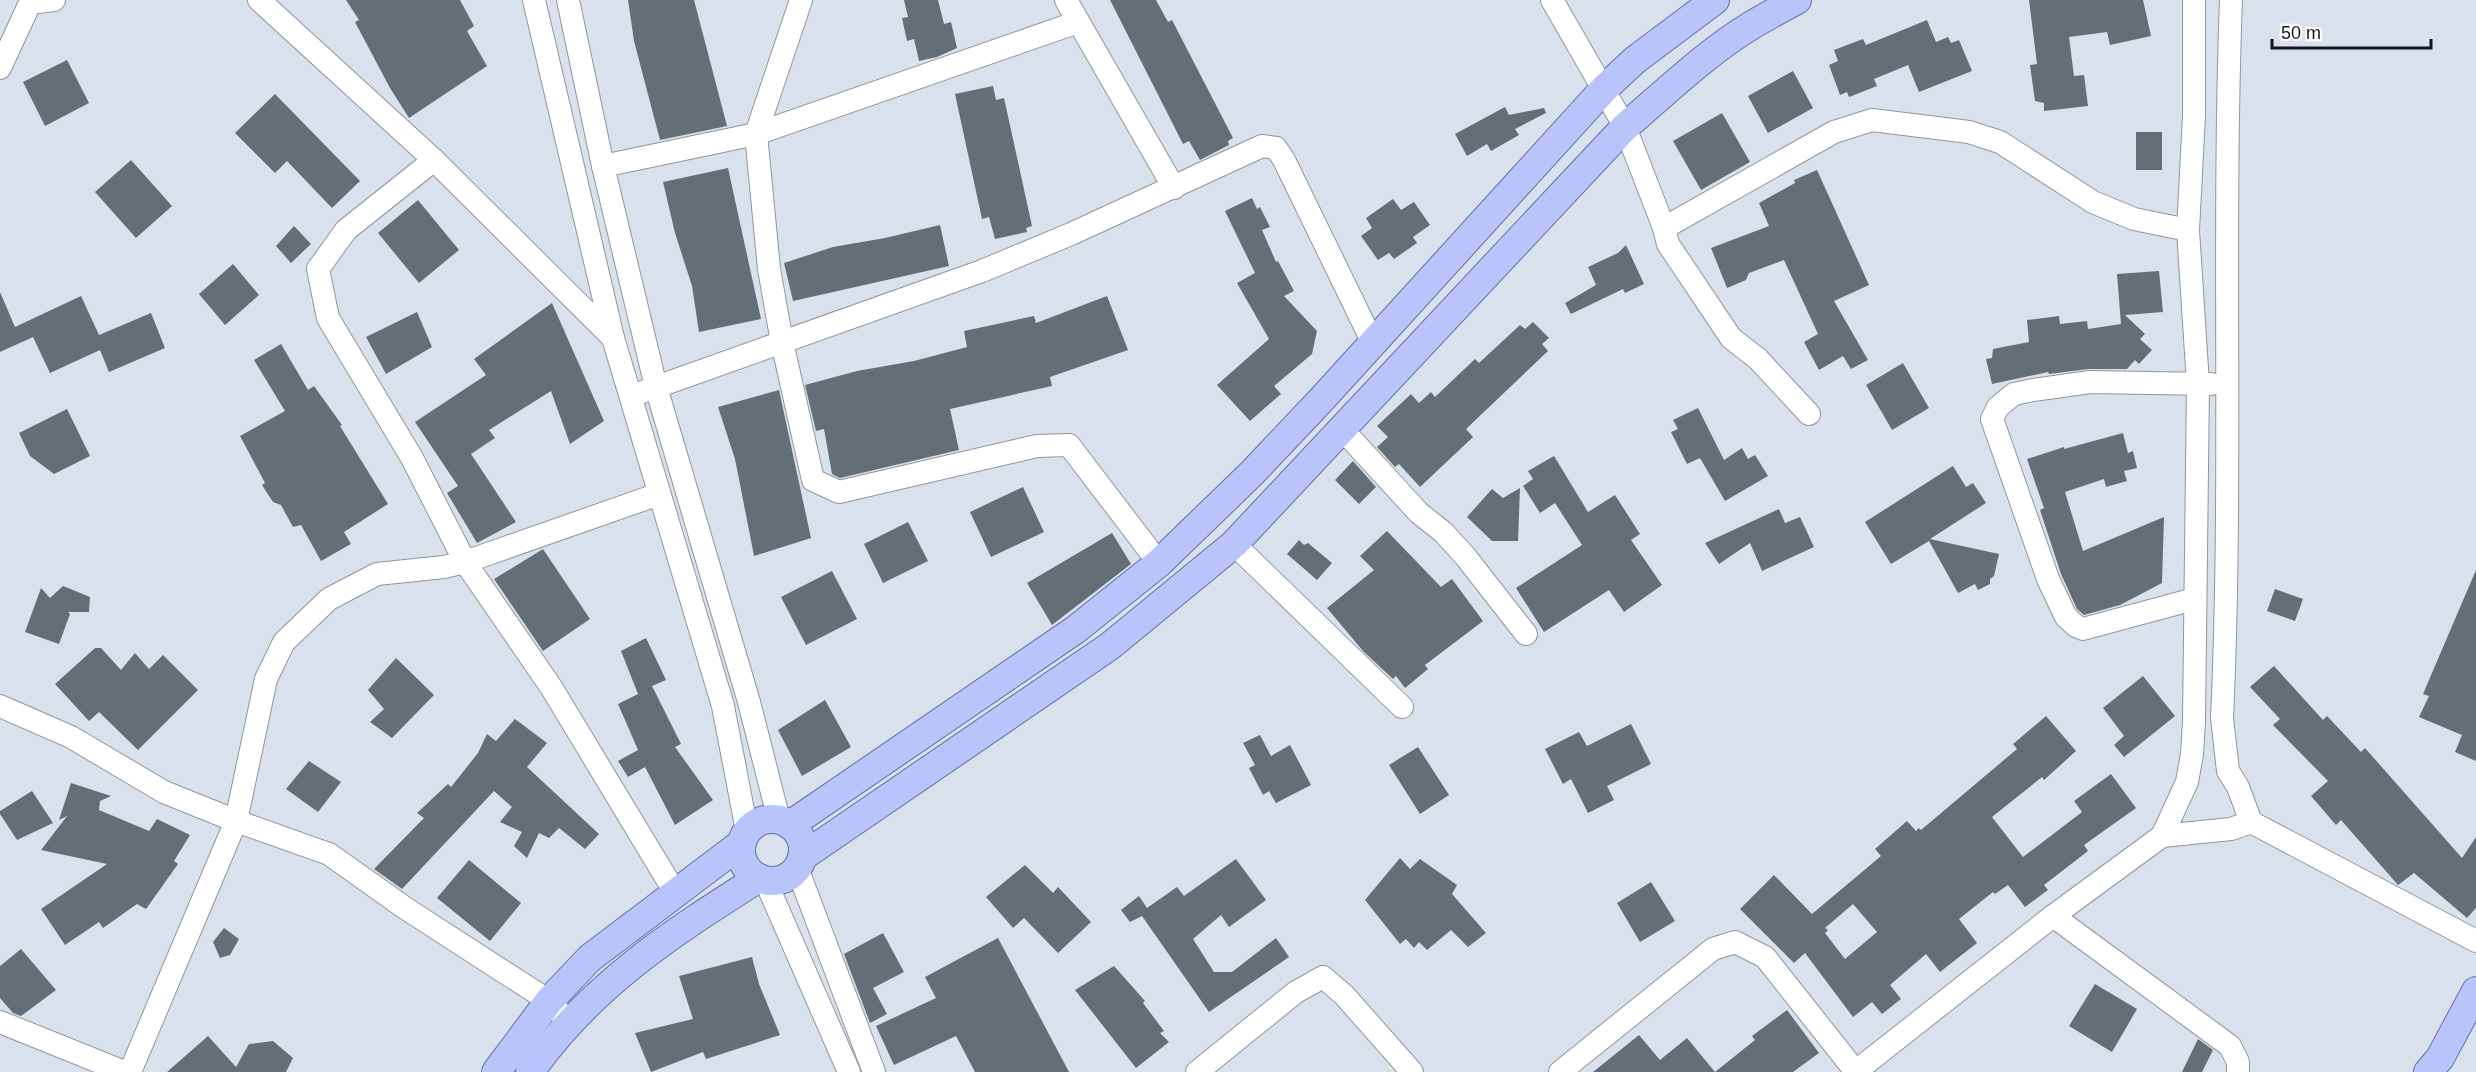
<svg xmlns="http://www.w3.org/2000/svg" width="2476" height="1072" viewBox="0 0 2476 1072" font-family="Arial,sans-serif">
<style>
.building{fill:#636f75;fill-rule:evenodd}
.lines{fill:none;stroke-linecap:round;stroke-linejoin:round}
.minor-casing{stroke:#8e96a0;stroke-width:24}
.major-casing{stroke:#606fa9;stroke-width:30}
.minor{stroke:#fff;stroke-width:22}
.major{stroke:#b9c5fa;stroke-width:28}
</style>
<rect width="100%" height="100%" fill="#d9e2ec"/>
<g class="building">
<path d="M346,0H460L474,26L467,31L487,66L409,118L390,88L355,22L359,20Z"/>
<path d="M628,0H694L727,126L660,140L634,41Z"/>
<path d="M904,0H938L944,24L951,22L957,48L937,57L919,61L914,39L907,41L902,18L908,17Z"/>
<path d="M1110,0H1156L1168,22L1172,20L1233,138L1228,141L1229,145L1200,160L1189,141L1183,144Z"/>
<path d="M2029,0H2143L2151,36L2110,45L2107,32L2069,37L2074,76L2084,75L2088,106L2044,111V103L2035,101L2030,65L2037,64Z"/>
<path d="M1927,20L1936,42L1948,37L1951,43L1959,40L1972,71L1919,92L1908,65L1874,79L1877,86L1849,97L1847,92L1840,95L1829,65L1838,61L1834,50L1863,39L1866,45Z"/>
<path d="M67,60L89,103L45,126L23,82Z"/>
<path d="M1793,71L1813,108L1768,133L1748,96Z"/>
<path d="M993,86L996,100L1004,98L1032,226L1026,228L1027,232L995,239L989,217L982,219L955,94Z"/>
<path d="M275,94L360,181L332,208L287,161L275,173L235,133Z"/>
<path d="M1505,107L1509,115L1544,108L1546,113L1515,129L1519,135L1491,151L1487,144L1467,156L1455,134Z"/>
<path d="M1722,113L1750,162L1701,190L1673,141Z"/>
<rect x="2136" y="132" width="26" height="38"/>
<path d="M131,160L172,206L136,238L95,192Z"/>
<path d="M728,168L761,319L699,332L692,286L675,233L663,182Z"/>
<path d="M1817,170L1869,285L1834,301L1868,360L1851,369L1843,356L1819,370L1804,342L1818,334L1784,260L1749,273L1746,280L1727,288L1711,248L1769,226L1759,203L1795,183L1794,180Z"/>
<path d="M1252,198L1257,209L1260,207L1270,227L1262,230L1276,262L1278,261L1294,291L1284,296L1317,331L1312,354L1274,386L1281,394L1250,421L1217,385L1269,339L1237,283L1255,273L1225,211Z"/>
<path d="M1393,199L1401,210L1414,202L1430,225L1413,237L1417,243L1394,259L1389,253L1378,260L1361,236L1372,228L1366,218Z"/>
<path d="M418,200L459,250L419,283L378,233Z"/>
<path d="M940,225L949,266L793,301L784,263L833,247L885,238Z"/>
<path d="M294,226L311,244L291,263L276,246Z"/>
<path d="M1626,245L1644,284L1625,293L1623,289L1571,314L1565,303L1596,285L1588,267L1618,253Z"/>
<path d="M233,264L259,295L225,325L199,294Z"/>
<path d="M2159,271L2163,312L2125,315L2145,334L2140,339L2152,350L2139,364L2135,360L2127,369H2088L2049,374L2048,372L1992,384L1986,359L1992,358L1993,349L2029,342L2027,320L2059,316L2060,324L2087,321L2088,329L2121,324L2117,274Z"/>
<path d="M0,292L15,327L81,296L99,335L151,313L165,348L109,372L100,350L50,373L33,337L0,352Z"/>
<path d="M1107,296L1128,350L1050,377L1052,386L950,409L959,450L840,478L832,474L824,429L816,431L805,385L857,371L914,361L967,347L964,331L1034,316L1036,323Z"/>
<path d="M552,303L604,421L570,444L551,391L489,430L495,438L471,454L516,522L477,543L447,493L458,486L415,422L486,375L474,359Z"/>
<path d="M417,312L432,347L386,374L366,337Z"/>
<path d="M1533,322L1549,338L1542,344L1548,351L1466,429L1473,437L1420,487L1399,464L1395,467L1377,447L1388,437L1377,426L1411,394L1419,403L1431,392L1435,397L1475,359L1479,363L1520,325L1525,329Z"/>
<path d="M281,344L308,390L314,386L342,425L340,426L388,504L344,532L351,544L321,561L301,525L293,527L281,505L273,502L262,485L265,483L240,436L285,411L254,360Z"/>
<path d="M1903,363L1929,408L1892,430L1866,385Z"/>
<path d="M779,390L811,538L754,556L735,459L718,407Z"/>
<path d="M1698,408L1724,460L1742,448L1748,459L1755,455L1768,476L1725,501L1700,458L1687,464L1671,432L1678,429L1673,420Z"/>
<path d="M67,409L90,456L54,474L30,456L19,433Z"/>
<path d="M2123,433L2128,453L2133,451L2137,468L2124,471L2127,481L2106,487L2104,479L2065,492L2083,551L2164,517L2162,583L2120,605L2084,615L2077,609L2061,574L2040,510L2044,508L2027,459L2064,447V449Z"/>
<path d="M1554,456L1588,512L1615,495L1640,534L1631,540L1662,585L1624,612L1609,590L1544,632L1516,588L1582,545L1555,503L1540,513L1523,486L1533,479L1528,471Z"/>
<path d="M1353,461L1376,487L1359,504L1335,480Z"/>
<path d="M1953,466L1966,487L1973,483L1986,503L1930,539L1999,554L1994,576L1990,579V584L1978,590L1975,584L1958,593L1929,541L1891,564L1865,522Z"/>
<path d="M1023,487L1044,532L991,557L970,512Z"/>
<path d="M1520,488L1518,541H1492L1467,517L1492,489L1503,498Z"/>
<path d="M1779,509L1785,523L1800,517L1814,547L1762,571L1750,543L1719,564L1705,543Z"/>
<path d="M908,522L928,561L883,583L864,544Z"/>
<path d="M1387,531L1441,587L1452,579L1483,621L1425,665L1428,669L1405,688L1396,676L1393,679L1363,651L1327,608L1374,570L1360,556Z"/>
<path d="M1112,533L1131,564L1052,625L1027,583Z"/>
<path d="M1299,540L1304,545L1308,543L1332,563L1317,580L1287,554Z"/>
<path d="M543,549L590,619L543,651L494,579Z"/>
<path d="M2476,570V761L2455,752L2462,735L2419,717L2429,696L2423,694Z"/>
<path d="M832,571L857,619L806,645L781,597Z"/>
<path d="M63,586L90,597L89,612H68L70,614L59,644L25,632L41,588L50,598Z"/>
<path d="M2275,589L2303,599L2295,621L2267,611Z"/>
<path d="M646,638L666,680L652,686L681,744L675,747L713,800L675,825L645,767L628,777L618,761L638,750L618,704L638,694L621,651Z"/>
<path d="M95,648H101L121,670L135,653L149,669L163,655L198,690L138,750L99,712L89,721L55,684Z"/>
<path d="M396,658L434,695L392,738L370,722L384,709L368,690Z"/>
<path d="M2274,666L2323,720L2327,716L2361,752L2365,748L2462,858L2476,837V908L2467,918L2414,873L2398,885L2341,820L2336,825L2311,796L2328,781L2273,725L2280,719L2250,687Z"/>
<path d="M2143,676L2175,716L2124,757L2114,745L2124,736L2103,708Z"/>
<path d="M825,700L851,747L802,776L778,730Z"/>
<path d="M2046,716L2076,751L2044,780L2042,777L1992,817L2023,857L2082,812L2074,801L2111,774L2136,808L2084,845L2088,851L2044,885L2048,890L2025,907L2008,885L1995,894L1993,892L1959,919L1977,943L1940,972L1926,954L1890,985L1901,999L1882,1014L1872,1002L1853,1017L1805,953L1794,963L1740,909L1774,875L1812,914L1881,856L1875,849L1907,821L1916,831L1919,828L1921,830L2017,749L2013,744ZM1853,904L1877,932L1845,959L1825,933L1828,930L1825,928Z"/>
<path d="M515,719L547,743L527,767L599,834L585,849L559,828L549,838L539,833L527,858L514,846L522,832L500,822L512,807L494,791L402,889L374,869L424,818L417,813L448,784L451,787L478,753L487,734L496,741Z"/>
<path d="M1631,724L1651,764L1607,786L1614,800L1588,813L1571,779L1563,784L1545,749L1579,732L1587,746Z"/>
<path d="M1260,735L1271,756L1290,745L1311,785L1276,803L1269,791L1263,795L1249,768L1255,765L1243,743Z"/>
<path d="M1418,747L1449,795L1420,814L1389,765Z"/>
<path d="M309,761L341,782L318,812L286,789Z"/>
<path d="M71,783L111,796L100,801L99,810L149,831L157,819L190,835L174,861L178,864L146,909L137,904L103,928L99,922L65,945L41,909L107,864L41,850L67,816L59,820Z"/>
<path d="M32,791L53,823L17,840L0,814V811Z"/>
<path d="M1400,858L1410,869L1420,859L1457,885L1452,894L1486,933L1468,947L1451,930L1427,950L1419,942L1414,948L1406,939L1400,944L1365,900Z"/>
<path d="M1236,859L1266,900L1229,927L1221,915L1193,939L1214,972H1232L1276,938L1289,957L1209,1012L1142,916L1130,922L1121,910L1139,896L1147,908L1177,887L1184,896Z"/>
<path d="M469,860L521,903L490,941L437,898Z"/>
<path d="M1025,865L1053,893L1058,887L1091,922L1058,953L1024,918L1013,928L986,897Z"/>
<path d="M1651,882L1675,921L1640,942L1617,903Z"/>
<path d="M224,928L239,939L230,955L220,958L213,942Z"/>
<path d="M883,933L904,972L873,988L887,1014L870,1023L844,954Z"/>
<path d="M998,938L1069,1072H975L956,1036L894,1065L876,1026L936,998L925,977Z"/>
<path d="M21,949L56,990L21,1016L13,1013L0,998V966Z"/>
<path d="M752,957L759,984L780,1035L706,1059L703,1052L651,1072L635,1033L693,1019L679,976Z"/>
<path d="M1114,966L1145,1001L1143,1003L1164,1031L1160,1033L1169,1042L1136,1068L1075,990Z"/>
<path d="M2095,984L2137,1009L2112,1052L2069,1026Z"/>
<path d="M1787,1010L1819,1053L1793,1072H1593L1639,1035L1660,1060L1687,1038L1715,1072L1755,1040L1752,1036Z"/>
<path d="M208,1036L236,1067L249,1044L273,1041L293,1058L286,1072H167Z"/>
<path d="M2198,1039L2213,1050L2202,1072H2182Z"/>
</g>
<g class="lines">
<defs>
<g id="minor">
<path d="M259,0L434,160L613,338"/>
<path d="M534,0L613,338L723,706L747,831"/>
<path d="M568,0L603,166L656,387L749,702L779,820"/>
<path d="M801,0L756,134L769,269L782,342L813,480L839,492L1037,446L1069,445L1159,563"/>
<path d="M1066,0L1174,188"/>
<path d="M1552,0L1625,127L1664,228L1668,244L1731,338L1758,359L1809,414"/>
<path d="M2231,0C2222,239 2233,479 2222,718L2228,771L2238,787L2251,822L2476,941"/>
<path d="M0,68L30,3L54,0"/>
<path d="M434,160L346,230L318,269L328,318L412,458L465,562L551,687L676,894"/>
<path d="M603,166L756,134L1078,22"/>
<path d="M1664,228L1834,132L1872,120L1969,132L2000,142L2093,202L2134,219L2188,230"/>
<path d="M631,396L982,271L1071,234L1262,146L1276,148L1284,160L1373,343"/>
<path d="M1342,429L1419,513L1443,532L1465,556L1526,634"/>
<path d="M1234,544L1402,707"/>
<path d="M2194,599L2083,629L2076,626L2066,617L2048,579L1992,419L1998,407L2014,394L2033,390L2090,382L2211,384"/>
<path d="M0,706L71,737L164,792L236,821L329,854L405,908L549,1001L569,1022"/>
<path d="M2162,836L2231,829L2251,822"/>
<path d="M797,868L874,1072"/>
<path d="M765,880L849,1072"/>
<path d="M2053,916L2230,1046L2238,1062V1072"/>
<path d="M0,1022L124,1072"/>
<path d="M130,1072L236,821L266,679L284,642L329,599L377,574L444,567L465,562L659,494"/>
<path d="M1197,1072L1296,992L1323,977L1344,995L1412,1072"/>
<path d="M1560,1072L1713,949L1735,942L1765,957L1856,1072"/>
<path d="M1855,1072L2053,916L2162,836L2187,782L2192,754L2194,722L2198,384L2188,230L2194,116V0"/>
</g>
<g id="major">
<circle cx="772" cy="850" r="31"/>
<path d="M790,825L1075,630L1159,563L1252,473L1322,399L1604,89L1635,60L1715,0"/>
<path d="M802,857L1110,646L1234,544L1625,127C1666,92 1706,53 1752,25C1767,16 1782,8 1797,0"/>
<path d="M496,1072L549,1001L590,958L742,843"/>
<path d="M530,1072C590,986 672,933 759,878"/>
<path d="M2428,1072L2440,1058L2476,991"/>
</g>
</defs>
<use href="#minor" class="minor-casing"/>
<use href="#major" class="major-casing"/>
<use href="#minor" class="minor"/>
<use href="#major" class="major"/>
</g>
<path d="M2272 39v9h159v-9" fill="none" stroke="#121519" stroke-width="3"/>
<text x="2281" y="39" font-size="18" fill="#121519" stroke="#ffffff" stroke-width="4.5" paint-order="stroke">50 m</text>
</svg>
